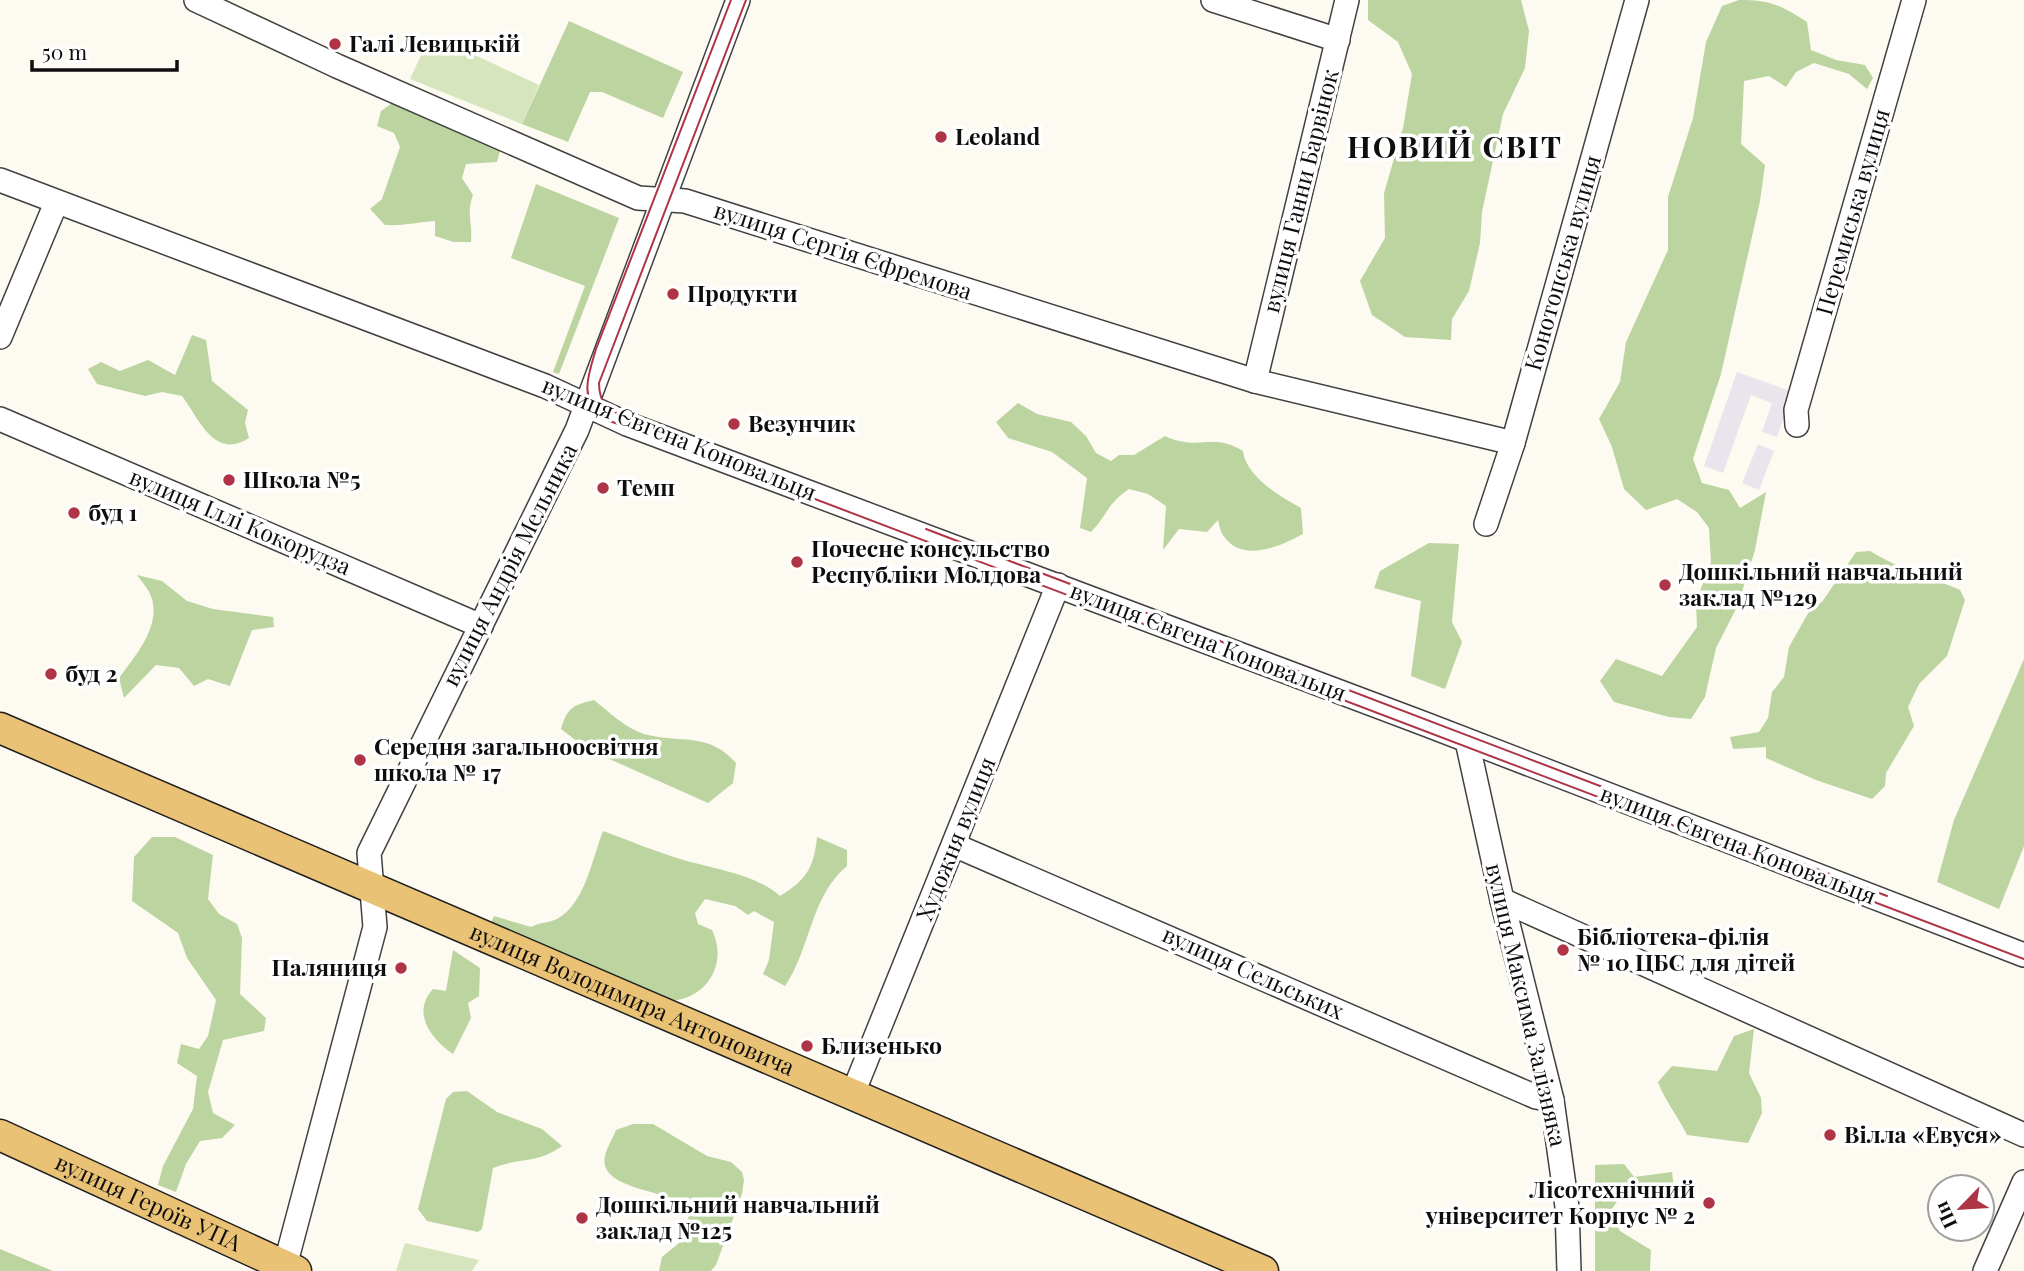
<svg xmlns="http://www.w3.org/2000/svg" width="2024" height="1271" viewBox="0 0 2024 1271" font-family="'Playfair Display',serif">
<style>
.industrial{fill:#eae4ec}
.green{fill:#d6e5be}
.forest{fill:#bcd49f}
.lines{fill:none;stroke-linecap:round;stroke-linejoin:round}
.minor-casing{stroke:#414141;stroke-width:26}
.major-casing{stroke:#1f1f1f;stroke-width:33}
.minor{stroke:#fff;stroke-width:23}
.major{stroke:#e9c275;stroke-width:30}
.tram{stroke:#af3546;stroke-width:2}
.poi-dot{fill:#af3546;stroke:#fff;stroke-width:2.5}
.labels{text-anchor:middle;stroke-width:7;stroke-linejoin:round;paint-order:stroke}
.poi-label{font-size:23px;font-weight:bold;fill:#0e0e0e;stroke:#fff;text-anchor:start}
.street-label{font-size:23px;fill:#0e0e0e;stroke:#fff}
.district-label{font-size:30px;font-weight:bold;letter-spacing:2px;fill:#0e0e0e;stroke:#fff}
</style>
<rect width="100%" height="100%" fill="#fdfaf1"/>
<g class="industrial">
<path d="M1737,372L1793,392L1777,437L1762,432L1772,403L1751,395L1723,473L1704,466Z"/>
<path d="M1758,444L1774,451L1759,490L1742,483Z"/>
</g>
<g class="green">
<path d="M429,38L460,48L539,85L522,124L410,79Z"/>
<path d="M405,1243L479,1260L472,1271H396Z"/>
</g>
<g class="forest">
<path d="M1368,0H1521L1529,31L1525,68L1503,114L1482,212L1480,243L1469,291L1452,319L1451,340L1405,337L1372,315L1360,281L1385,238L1384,193L1403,128L1412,74L1398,42L1368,20Z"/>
<path d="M1739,0C1770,0 1781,5 1807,22L1811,50L1836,60L1865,65L1873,78L1867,89L1849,74L1814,63L1796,72L1786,87L1769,76L1744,81L1741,144L1765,165L1760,201L1721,374L1693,459L1702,483L1729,490L1740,508L1766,492L1755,550L1738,605L1716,648L1705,697L1691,719L1669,717L1614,702L1600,681L1616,659L1662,676L1697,627L1696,602L1711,562L1709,528L1697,512L1677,499L1646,510L1624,489L1612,447L1599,419L1620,382L1626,342L1668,250V197L1693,118L1706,42L1722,6Z"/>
<path d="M569,21L683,72L663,118L602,92H590L568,142L522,124Z"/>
<path d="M395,101L501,146L497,162L466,164L462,178L473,195C466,214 473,223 471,242H454L435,236V221C418,222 403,226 385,225L370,209L382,199L400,147L394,133L377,126L381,111Z"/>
<path d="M536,184L619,218L559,374L553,372L585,286L511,258Z"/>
<path d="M192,335L206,340L212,381L248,410L245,423L249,438C214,460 200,420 182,396L162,392L145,396L97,384L88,369L101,362L120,371L148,360L175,375Z"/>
<path d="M1018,403L1037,414L1071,422L1086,436L1096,453L1111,461L1119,455H1134L1165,436C1199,452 1212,432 1243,451C1246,477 1281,497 1301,508L1303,534C1281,546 1241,564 1223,535C1220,531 1219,524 1218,520L1207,532L1179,529L1163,550L1166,506L1148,494L1129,489C1106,505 1109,513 1091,532L1080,528L1087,478L1052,452L1008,438L996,422Z"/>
<path d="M1429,543L1459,544L1452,622L1462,642L1445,689L1411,676L1421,601L1374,588L1380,571Z"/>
<path d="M1870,551C1898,569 1930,577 1960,590L1965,600L1947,656L1919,684L1908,707L1914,726L1886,773L1885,786L1872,799L1816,780L1766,758V747L1733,749L1730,737L1759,732L1768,718L1772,692L1784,677L1789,647L1811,608L1822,602L1856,552Z"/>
<path d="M137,575L162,581L187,601L213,609L273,617L274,627L252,630L230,686L208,679L194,686L179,668L156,665L124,698L119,678C135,656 160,628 152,599C150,591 142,582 137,575Z"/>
<path d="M2024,659V846L1999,909L1937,882L1954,820Z"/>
<path d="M594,700C609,712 625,728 644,734C680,744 708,731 736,763L733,783L708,803L587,749L561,729C567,708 573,705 594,700Z"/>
<path d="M603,831C628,840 654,851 680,859C713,869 754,873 780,896C806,880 814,868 817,837L847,850V866C810,897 811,948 785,986L763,974L769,960L774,922L754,911L748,915L735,906L705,899L695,913L698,924L712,930C728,963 708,998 671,1001L490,926L494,916L531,927C540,922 549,923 557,919C585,904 592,859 603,831Z"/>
<path d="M152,837H175L213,855L208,899L219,914L237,924L242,938L240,994L266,1018L264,1031L223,1040L208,1092L213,1113L235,1125L222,1138L200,1141L186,1164L176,1192L158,1185L163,1166L193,1109L197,1076L177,1063L181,1044L199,1049L208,1036L216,1000L187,958L178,933L132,901L134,857Z"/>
<path d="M453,950L480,968L479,996L468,1003L471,1018L453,1054C431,1039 411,1013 433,989L446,991Z"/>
<path d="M1754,1029L1749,1073L1761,1098L1762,1113L1748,1143L1687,1135C1678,1116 1665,1101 1658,1082L1672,1066L1717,1071L1734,1036Z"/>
<path d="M467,1091L497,1112L542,1129L562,1146C537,1164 521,1157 493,1168L482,1229L478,1232L427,1221L418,1209L446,1099L453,1092Z"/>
<path d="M633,1124H653L707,1156L731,1162L742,1172L744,1180L742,1194L716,1265L711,1271H659L662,1257L679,1243L691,1211C680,1189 597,1193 605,1156C607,1147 613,1138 616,1130Z"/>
<path d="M1624,1164L1634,1177L1672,1172L1675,1195L1650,1200H1618L1610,1212L1620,1231L1651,1250L1650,1271H1595V1165Z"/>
<path d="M0,1249L53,1271H0Z"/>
</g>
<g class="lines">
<defs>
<g id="minor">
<path d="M196,0L337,66L638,198L685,201L1255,381L1513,443"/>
<path d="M1213,0L1338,40"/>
<path d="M0,180L545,386L627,424L1425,724L2024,955"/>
<path d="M0,337L56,203"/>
<path d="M1255,381L1347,0"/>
<path d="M0,419L481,626"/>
<path d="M1797,425L1796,410L1914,0"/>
<path d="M1486,524L1513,443L1637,0"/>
<path d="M1467,741L1502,900L1552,1100L1567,1207L1569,1271"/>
<path d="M954,845L1536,1097L1552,1100"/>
<path d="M1502,900L2024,1135"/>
<path d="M853,1093L1058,585"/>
<path d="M285,1266L375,927L369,853L577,430L738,0"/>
<path d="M1985,1271L2024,1182"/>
</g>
<g id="major">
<path id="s1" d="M0,728L1263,1271"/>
<path id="s2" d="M0,1135L296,1271"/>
</g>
</defs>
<use href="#minor" class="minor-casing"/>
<use href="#major" class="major-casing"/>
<use href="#minor" class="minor"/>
<use href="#major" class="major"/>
<g class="tram">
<path d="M731,0L596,349C588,376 579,397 602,418L2024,959"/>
<path d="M627,418C609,410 599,405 599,383L746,0"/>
<path d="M926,529L1642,802"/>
<path d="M1770,851L1887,896"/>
</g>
</g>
<g class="poi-dot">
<circle cx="335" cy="44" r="7"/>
<circle cx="941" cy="137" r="7"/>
<circle cx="673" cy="294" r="7"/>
<circle cx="734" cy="424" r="7"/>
<circle cx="229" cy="480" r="7"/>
<circle cx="603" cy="488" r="7"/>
<circle cx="74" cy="513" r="7"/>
<circle cx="797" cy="562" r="7"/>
<circle cx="1665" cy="585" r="7"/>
<circle cx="51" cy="674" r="7"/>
<circle cx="360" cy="760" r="7"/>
<circle cx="1563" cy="950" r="7"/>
<circle cx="401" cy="968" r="7"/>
<circle cx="807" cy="1046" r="7"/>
<circle cx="1830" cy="1135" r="7"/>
<circle cx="1709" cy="1203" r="7"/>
<circle cx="582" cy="1218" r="7"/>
</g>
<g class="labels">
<g class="poi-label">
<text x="349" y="52">Галі Левицькій</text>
<text x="955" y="145">Leoland</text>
<text x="687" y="302">Продукти</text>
<text x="748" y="432">Везунчик</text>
<text x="243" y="488">Школа №5</text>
<text x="617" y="496">Темп</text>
<text x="88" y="521">буд 1</text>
<text x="811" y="557">Почесне консульство<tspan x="811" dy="26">Республіки Молдова</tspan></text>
<text x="1679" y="580">Дошкільний навчальний<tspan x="1679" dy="26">заклад №129</tspan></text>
<text x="65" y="682">буд 2</text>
<text x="374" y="755">Середня загальноосвітня<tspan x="374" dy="26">школа № 17</tspan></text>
<text x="1577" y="945">Бібліотека-філія<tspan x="1577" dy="26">№ 10 ЦБС для дітей</tspan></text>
<text x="387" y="976" text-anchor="end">Паляниця</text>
<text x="821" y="1054">Близенько</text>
<text x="1844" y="1143">Вілла «Евуся»</text>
<text x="1695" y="1198" text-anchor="end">Лісотехнічний<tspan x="1695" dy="26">університет Корпус № 2</tspan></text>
<text x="596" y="1213">Дошкільний навчальний<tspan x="596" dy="26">заклад №125</tspan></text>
</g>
<g class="street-label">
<text transform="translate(1301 191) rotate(-76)" y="8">вулиця Ганни Барвінок</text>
<text transform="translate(1853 212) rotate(-74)" y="8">Перемиська вулиця</text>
<text transform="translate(843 251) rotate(18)" y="8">вулиця Сергія Єфремова</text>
<text transform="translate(1563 263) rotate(-74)" y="8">Конотопська вулиця</text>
<text transform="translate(679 439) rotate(22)" y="8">вулиця Євгена Коновальця</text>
<text transform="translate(240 522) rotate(23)" y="8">вулиця Іллі Кокорудза</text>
<text transform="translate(510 565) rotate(-63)" y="8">вулиця Андрія Мельника</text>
<text transform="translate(1208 642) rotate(21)" y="8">вулиця Євгена Коновальця</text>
<text transform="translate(956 839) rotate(-68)" y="8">Художня вулиця</text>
<text transform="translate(1738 845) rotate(21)" y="8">вулиця Євгена Коновальця</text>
<text transform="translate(1253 973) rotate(24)" y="8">вулиця Сельських</text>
<text dy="8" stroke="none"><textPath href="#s1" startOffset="688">вулиця Володимира Антоновича</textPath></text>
<text transform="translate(1526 1005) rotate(77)" y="8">вулиця Максима Залізняка</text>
<text dy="8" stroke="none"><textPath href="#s2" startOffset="163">вулиця Героїв УПА</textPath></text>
</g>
<g class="district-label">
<text x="1455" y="158">НОВИЙ СВІТ</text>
</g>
</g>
<g transform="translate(1961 1208) rotate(245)"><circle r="33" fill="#ffffff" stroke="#9f9f9f" stroke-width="2"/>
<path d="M0-5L12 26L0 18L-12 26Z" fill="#af3546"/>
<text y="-10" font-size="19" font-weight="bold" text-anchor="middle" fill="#0e0e0e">Пн</text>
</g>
<path d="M32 60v10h145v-10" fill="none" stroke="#0e0e0e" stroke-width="3.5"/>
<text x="42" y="60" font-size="21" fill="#0e0e0e" stroke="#ffffff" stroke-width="5" paint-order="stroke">50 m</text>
</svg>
